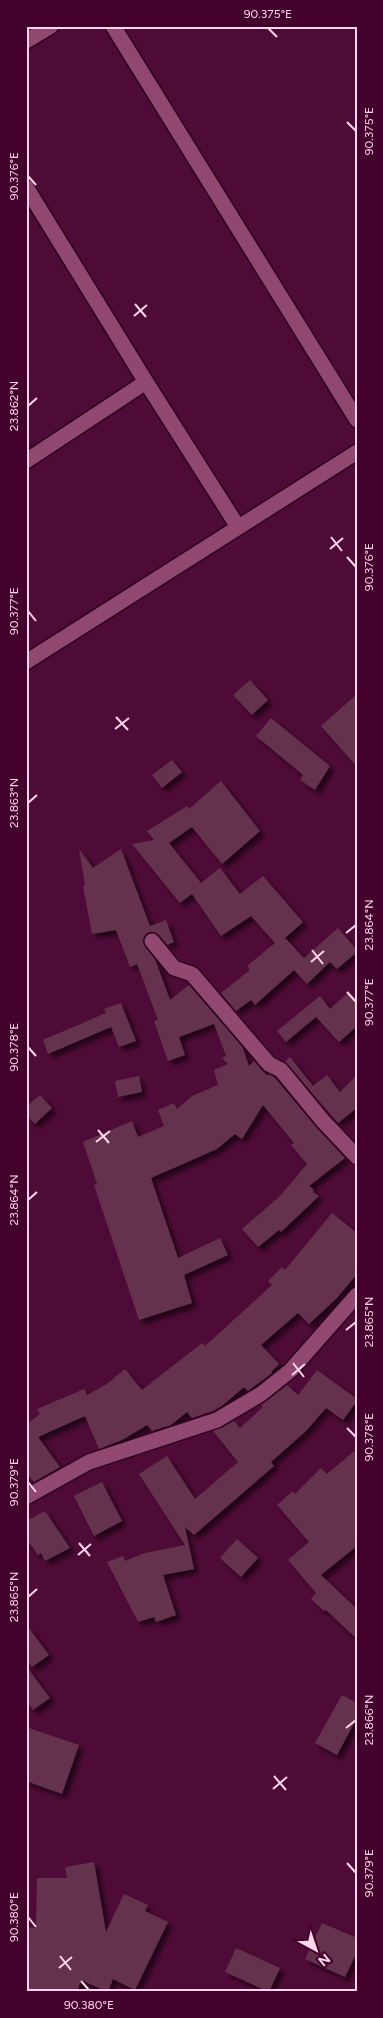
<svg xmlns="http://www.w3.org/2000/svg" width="383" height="2018" viewBox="0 0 383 2018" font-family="Figtree,sans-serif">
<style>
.building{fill:#65314e;filter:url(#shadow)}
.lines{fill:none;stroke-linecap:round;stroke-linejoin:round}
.street-casing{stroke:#2d001c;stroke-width:18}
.street{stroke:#904871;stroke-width:15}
.ticks{fill:none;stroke:#ffd5ea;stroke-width:2}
.neatline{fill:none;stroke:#ffd5ea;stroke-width:2}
.ticks-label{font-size:12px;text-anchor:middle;fill:#ffd5ea}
</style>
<defs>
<filter id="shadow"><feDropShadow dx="4.5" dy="4.5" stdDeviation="2.5" flood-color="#0009"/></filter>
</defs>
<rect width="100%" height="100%" fill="#4f0b37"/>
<g class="building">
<path d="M250,680L268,700L252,715L233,695Z"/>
<path d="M357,694V767L321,726Z"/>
<path d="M271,718L330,766L315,790L300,780L303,775L256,736Z"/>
<path d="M172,760L182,772L162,788L152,775Z"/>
<path d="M221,781L260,831L222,864L192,827L169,843L201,883L220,868L240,894L263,876L303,922L285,938L304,958L338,928L357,950V952L337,969L330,962L307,984L294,970L255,1005L251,1000L236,1011L221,993L250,970L247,966L275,943L251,916L221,936L192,894L180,903L132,844L154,840L147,831L187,806L189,809Z"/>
<path d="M79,849L93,868L121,849L150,926L166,920L174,942L167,945L159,935L151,932L146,934L143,942L155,959L170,1000L189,985L242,1046L249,1066L254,1061L267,1076L269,1074L275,1078L316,1127L345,1158L309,1186L314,1190L313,1192L319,1196L281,1232L279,1230L258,1247L242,1229L280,1196L307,1164L291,1145L294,1143L263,1105L242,1139L235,1134L217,1149L151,1178L178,1258L220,1238L228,1255L184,1275L192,1303L139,1320L94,1185L97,1184L83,1142L132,1121L138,1137L164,1126L158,1110L174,1103L177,1109L192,1096L218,1085L214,1070L228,1064L222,1058L226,1056L214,1024L179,1037L185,1055L168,1061L154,1021L158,1020L137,964L130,967L116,930L92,934L83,886L85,885Z"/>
<path d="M349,992L357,1000V1026L339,1042L316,1017L286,1042L277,1031L320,996L330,1009Z"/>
<path d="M121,1003L136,1041L119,1047L111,1027L48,1054L43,1040L106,1013L104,1009Z"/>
<path d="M290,1057L313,1086L327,1075L340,1092L357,1075V1108L338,1123L285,1062Z"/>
<path d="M139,1076L142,1092L118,1097L115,1081Z"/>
<path d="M40,1095L52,1108L35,1124L26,1115V1107Z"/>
<path d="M332,1213L357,1233V1274L336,1299L309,1324L298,1313L261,1345L279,1364L271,1372L272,1373L248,1391L244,1387L223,1405L213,1411L192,1418L187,1412L171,1425L152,1431L147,1425L124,1439L99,1449L85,1416L38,1437L60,1467L34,1482L26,1472V1422L27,1424L40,1414L37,1409L84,1389L87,1395L107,1384L125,1369L142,1390L202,1343L205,1346L272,1285L268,1281L282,1267L285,1270Z"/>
<path d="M317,1370L357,1399V1401L343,1420L326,1408L306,1431L271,1462L274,1466L194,1535L185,1527L194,1569L163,1575L176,1615L156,1622L154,1617L138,1622L107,1562L123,1556L125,1561L145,1553L185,1545L139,1474L167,1456L195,1499L238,1462L213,1431L234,1421L240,1428L263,1407L261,1405L287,1385L298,1395Z"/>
<path d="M357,1449V1546L321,1575L357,1609V1639L326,1610L324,1611L311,1599L316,1593L288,1560L309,1542L277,1505L293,1491L295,1494L321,1468L327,1474Z"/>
<path d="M102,1482L122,1521L94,1536L74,1496Z"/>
<path d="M45,1511L70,1548L45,1561L41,1553L38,1555L26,1538V1521Z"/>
<path d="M237,1539L258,1558L241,1577L220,1558Z"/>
<path d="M26,1624L49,1655L32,1667L26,1659Z"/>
<path d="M26,1666L50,1698L33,1710L26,1700Z"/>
<path d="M342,1695L357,1703V1718L337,1755L315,1743Z"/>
<path d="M26,1727L79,1745L62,1794L26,1781Z"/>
<path d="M94,1862L106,1932L124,1894L148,1905L145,1911L168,1922L135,1990L113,1979L108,1992L81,1980L77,1992H26V1927L36,1928L37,1878H67L65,1867Z"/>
<path d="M322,1923L357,1938V1952L345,1977L305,1959Z"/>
<path d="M236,1948L280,1968L269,1992L225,1972Z"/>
</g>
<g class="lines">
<defs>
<g id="street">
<path d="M113,26L357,420"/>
<path d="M26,41L51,26"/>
<path d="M26,187L146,382L238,527"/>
<path d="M26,461L146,382"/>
<path d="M26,662L357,452"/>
<path d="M152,941L174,968L192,974L269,1064L281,1070L323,1121L357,1157"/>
<path d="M26,1497L89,1462L217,1420L261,1394L291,1370L357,1295"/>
</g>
</defs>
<use href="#street" class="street-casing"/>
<use href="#street" class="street"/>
</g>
<path class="ticks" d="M268,28L277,37M347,122L356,131M28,176L36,185M135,304L146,317M134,316L147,305M28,406L37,398M331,537L342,551M330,549L343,538M347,557L356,567M28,611L36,621M116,717L128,730M115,729L129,718M28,803L37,795M346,933L356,925M312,950L323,964M311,962L324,951M347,992L356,1002M28,1047L36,1056M98,1130L109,1143M96,1142L110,1131M28,1200L37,1192M346,1330L356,1322M293,1363L304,1377M292,1375L305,1364M347,1428L356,1437M28,1482L36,1492M79,1543L90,1556M78,1555L91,1544M28,1597L37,1589M346,1728L356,1720M274,1776L286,1790M273,1789L287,1777M347,1863L356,1873M28,1917L36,1927M60,1956L71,1970M59,1968L72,1957M81,1981L89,1990"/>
<rect width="383" height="2018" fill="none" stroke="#43002d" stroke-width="55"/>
<g transform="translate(316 1950) rotate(140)" stroke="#43002d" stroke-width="4" paint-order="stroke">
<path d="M0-4L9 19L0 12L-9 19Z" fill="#ffd5ea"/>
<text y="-8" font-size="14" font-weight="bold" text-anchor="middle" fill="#ffd5ea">N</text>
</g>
<rect x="28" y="28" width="328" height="1962" class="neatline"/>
<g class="ticks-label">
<text x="268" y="18">90.375°E</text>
<text transform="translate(369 131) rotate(-90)" y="4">90.375°E</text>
<text transform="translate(14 176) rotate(-90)" y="4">90.376°E</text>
<text transform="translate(14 406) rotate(-90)" y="4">23.862°N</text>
<text transform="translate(369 567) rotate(-90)" y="4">90.376°E</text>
<text transform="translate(14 611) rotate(-90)" y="4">90.377°E</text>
<text transform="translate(14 803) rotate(-90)" y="4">23.863°N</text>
<text transform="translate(369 925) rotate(-90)" y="4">23.864°N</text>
<text transform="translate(369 1002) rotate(-90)" y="4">90.377°E</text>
<text transform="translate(14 1047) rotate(-90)" y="4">90.378°E</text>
<text transform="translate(14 1200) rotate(-90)" y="4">23.864°N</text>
<text transform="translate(369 1322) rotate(-90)" y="4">23.865°N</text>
<text transform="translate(369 1437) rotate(-90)" y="4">90.378°E</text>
<text transform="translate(14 1482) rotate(-90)" y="4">90.379°E</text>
<text transform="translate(14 1597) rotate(-90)" y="4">23.865°N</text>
<text transform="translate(369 1720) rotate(-90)" y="4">23.866°N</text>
<text transform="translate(369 1873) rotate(-90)" y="4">90.379°E</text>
<text transform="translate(14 1917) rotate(-90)" y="4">90.380°E</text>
<text x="89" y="2009">90.380°E</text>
</g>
</svg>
